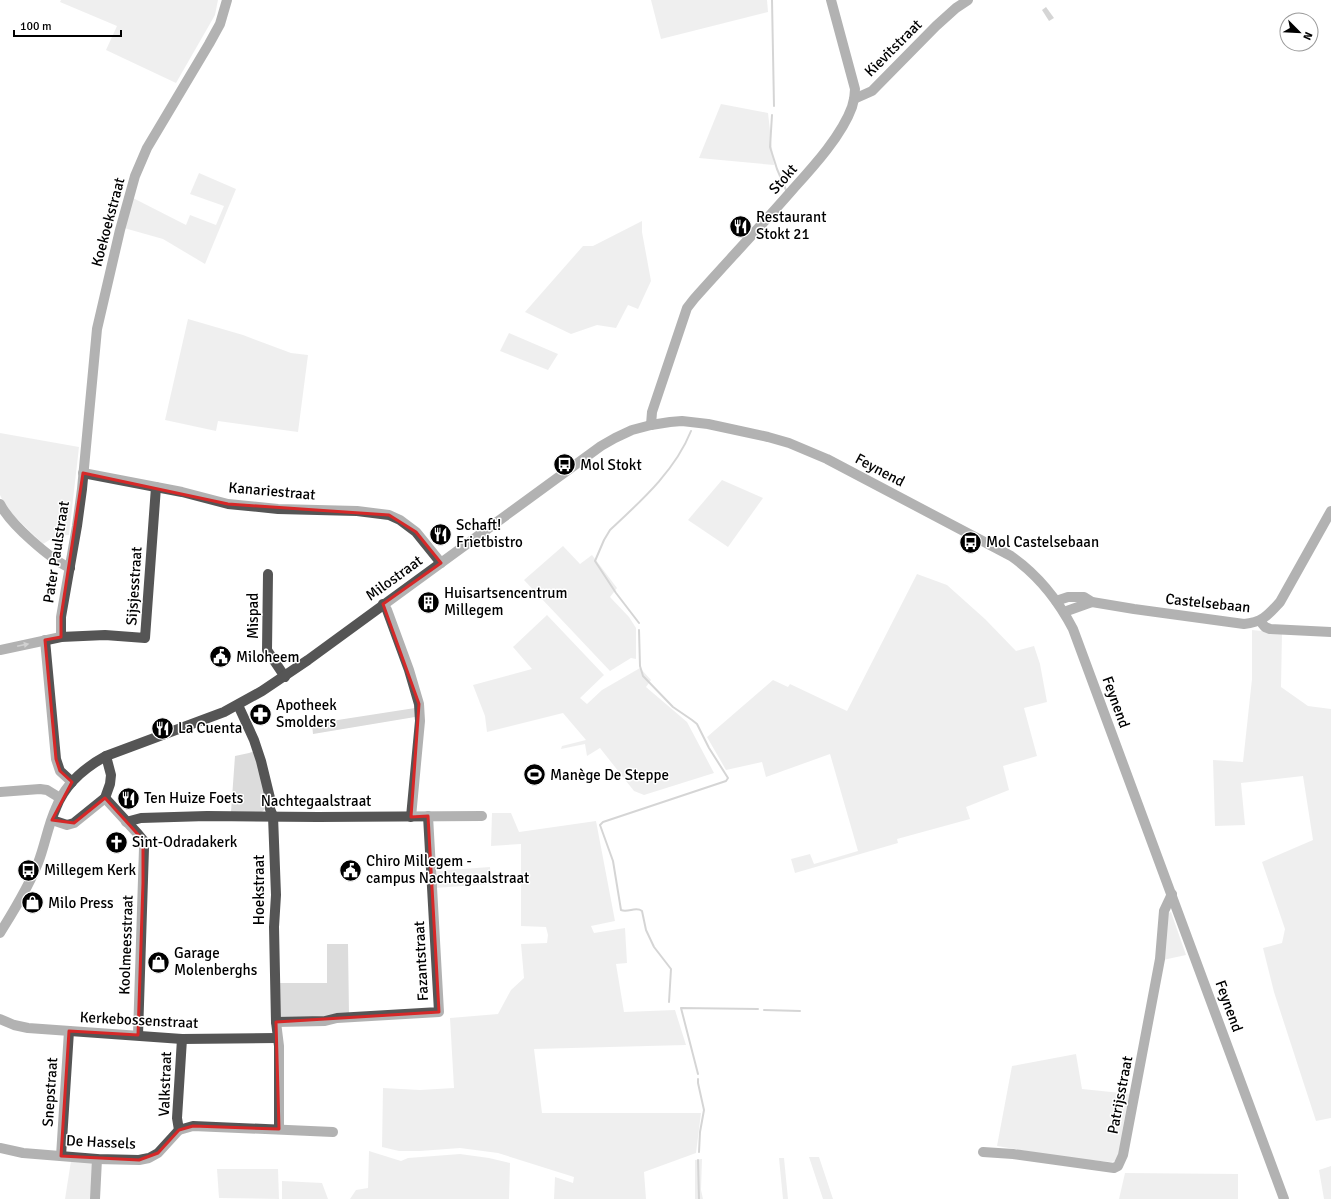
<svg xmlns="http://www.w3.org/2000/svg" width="1331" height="1199" viewBox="0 0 1331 1199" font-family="Signika,sans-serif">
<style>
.green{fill:#dcdcdc}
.water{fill:#a3a3a3}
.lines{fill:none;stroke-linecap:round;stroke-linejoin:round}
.stream{stroke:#a3a3a3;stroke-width:2}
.minor{stroke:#555;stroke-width:10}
.oneway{fill:#999}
.marked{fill:none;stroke:#d62828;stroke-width:3;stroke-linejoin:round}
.labels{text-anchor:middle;stroke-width:3;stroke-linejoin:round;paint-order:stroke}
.street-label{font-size:15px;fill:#000;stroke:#fff}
.poi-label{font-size:15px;fill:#000;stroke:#fff;text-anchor:start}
</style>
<rect width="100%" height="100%" fill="#fff"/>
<g class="green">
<path d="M61,0H218L215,15L176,83L106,50L117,26L60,2Z"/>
<path d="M651,0H767L768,12L661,39Z"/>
<path d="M721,104L768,113L774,165L699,158Z"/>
<path d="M199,173L236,189L205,264L163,239L124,228L133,198L186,225L190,215L216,225L224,206L190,194Z"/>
<path d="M642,221V232L651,281L638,309L628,305L616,328L597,325L571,334L525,312L583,246H593Z"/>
<path d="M188,319L243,335L291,353L308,355L298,432L218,421L216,431L165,420Z"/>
<path d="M509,333L558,354L548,370L500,351Z"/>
<path d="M0,433L79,447L69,535C58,535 52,538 43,544L7,509L0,495Z"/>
<path d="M722,480L763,498L728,547L688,520Z"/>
<path d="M563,546L580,564L592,555L617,588L610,597L629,617L636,628V659L631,658L610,671L524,580Z"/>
<path d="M917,574L947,585L985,619L1016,651L1034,646L1040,664L1047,702L1024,708L1037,756L1003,766L1009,790L966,807L970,819L897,839L898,843L795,873L791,859L810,854L814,864L858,851L830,754L766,777L762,762L726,770L707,737L773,680L788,687L790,684L847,711Z"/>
<path d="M547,615L604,675L580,698L587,704L602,690L640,668L651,680L646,687L687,722L714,773L644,795L634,791L600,748L587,756L585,744L561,749L562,746L586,740L563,713L487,732L485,716L473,685L532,669L513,647Z"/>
<path d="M1252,630L1282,633L1281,687L1308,706L1331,709V1118L1316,1121L1274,992L1263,948L1282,943L1285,929L1262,862L1313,840L1303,776L1241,783L1245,825L1215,826L1213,760L1243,762L1252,679Z"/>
<path d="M415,708V717L313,734L312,724Z"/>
<path d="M255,751L262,781L267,807L260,814L231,812L235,756L249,753Z"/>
<path d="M492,813H511L519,832L596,821L615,921L591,926L594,933L625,928L627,963L616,964L624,1012L675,1010L686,1045L534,1049L542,1113H701L696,1153L644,1172L646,1199H554L555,1177L573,1183L574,1177L498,1153L460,1148L420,1151H399L382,1147L383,1088L420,1090L454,1088L450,1018L498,1014L511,990L524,978L521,944L547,943L548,935L546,927L521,926V844L491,846Z"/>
<path d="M490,867L491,884L435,888L434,871Z"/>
<path d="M1171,912L1186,955L1163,960L1167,913Z"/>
<path d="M327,944H348L349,1015L280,1019L279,983H327Z"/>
<path d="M1076,1054L1082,1089L1131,1094L1120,1154L1116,1161L1111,1162L1068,1158L997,1146L1012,1066Z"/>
<path d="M369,1151L401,1161L408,1158L460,1154L489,1158L510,1163L509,1199H350L356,1190L368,1188Z"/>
<path d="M809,1157H819L833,1199H823Z"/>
<path d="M779,1158H784L788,1199H783Z"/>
<path d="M702,1159L701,1190L703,1199H695V1160Z"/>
<path d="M71,1161L94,1162L91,1199H65Z"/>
<path d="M1331,1166V1199H1324L1319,1170Z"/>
<path d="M217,1169H278L279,1199L219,1198Z"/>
<path d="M1238,1171V1199H1119L1125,1173L1238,1174Z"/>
<path d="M282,1181L322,1183L328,1199H282Z"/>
</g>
<path class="water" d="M1046,7L1054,18L1049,21L1042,10Z"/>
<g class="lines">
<g class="stream">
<path d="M772,0L774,106"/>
<path d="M772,115L770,147L777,169L786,190"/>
<path d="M639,623L616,593L595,561L604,540L610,530C641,501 675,471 691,431"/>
<path d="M639,630L640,666L643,676L673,707L692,720L697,724L709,748L728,778L726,781L603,822L600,825L613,861L621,910C628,913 636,906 642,911L646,930L654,947L671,969L669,1002"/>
<path d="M764,1010L800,1011"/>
<path d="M698,1074L681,1008L758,1009"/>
<path d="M698,1079V1083L704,1110L700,1132L699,1152"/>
<path d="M698,1160L699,1199"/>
</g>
<g class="minor">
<path d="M854,99L872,91L936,26L956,8L968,0"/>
<path d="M651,425L652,412L687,308L694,299C727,262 761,226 794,188C814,166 842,135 852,107C854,101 855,95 855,89L831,0"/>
<path d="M83,473L182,492L228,504L278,509L357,511L389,515L400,520L416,532L441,563"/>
<path d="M0,504C10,524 50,559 70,568"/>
<path d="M268,574L267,650L285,677"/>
<path d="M1056,601L1068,597H1084L1092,602L1134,609L1244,624C1263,622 1268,615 1280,602L1331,511"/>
<path d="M383,604L387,610L409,670L419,704L420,721L411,817"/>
<path d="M1064,612L1092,602"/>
<path d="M1260,621L1265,627L1270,629L1331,632"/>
<path d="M61,637V617L77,526L82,489L97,329L120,230L135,176L147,148L209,44L220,24L227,0"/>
<path d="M45,640L56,759L60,771L72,782"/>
<path d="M0,650L61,637L105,635L145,638L156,487"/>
<path d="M238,705L254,740L261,761L270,798V809L273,816L276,895L274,927L276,1022L279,1046V1129"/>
<path d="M0,792L40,789L47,790L60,798"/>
<path d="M105,798L138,834L143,840L144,848L138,1035"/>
<path d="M52,820L67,825L74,823L105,798L110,784L111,775L106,756"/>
<path d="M126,822L141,818L207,816L318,817L482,816"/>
<path d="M0,933C14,910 28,888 38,863C45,845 48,825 56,808C65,784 84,768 106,756L224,712L262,691L308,660L601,446L615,438L632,430L651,425L670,422L682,421L708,424L768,437L789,443L827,459L1011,556C1038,575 1058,600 1073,629L1284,1199"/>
<path d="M0,1019L14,1025L28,1028L182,1039L277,1038"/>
<path d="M276,1022L325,1021L337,1018L439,1012L428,816"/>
<path d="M179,1130L177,1118L182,1039"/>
<path d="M0,1148L23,1153L97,1159L139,1160L149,1158L158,1153L179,1130L193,1126L333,1132"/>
<path d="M983,1152L1013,1154L1114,1168L1118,1166L1123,1155L1160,959L1164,911L1172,894"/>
<path d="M61,1156L69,1031"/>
<path d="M95,1199L97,1159"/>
</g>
</g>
<defs><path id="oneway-solid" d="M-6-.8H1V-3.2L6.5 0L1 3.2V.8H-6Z"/></defs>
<use class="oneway" href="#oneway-solid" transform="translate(23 645) rotate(-12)"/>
<path d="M0 0H1331V1199H0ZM83,473L228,504L389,515L416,532L441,563L383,604L419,704L411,817L428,816L439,1012L276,1022L279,1129L193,1126L179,1130L158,1153L139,1160L61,1156L69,1031L138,1035L143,883V840L105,798L74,823L52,820L72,782L60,771L56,759L45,640L61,637V617Z" fill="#fff" fill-opacity=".55" fill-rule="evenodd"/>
<path class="marked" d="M83,473L228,504L389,515L416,532L441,563L383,604L419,704L411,817L428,816L439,1012L276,1022L279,1129L193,1126L179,1130L158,1153L139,1160L61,1156L69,1031L138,1035L143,883V840L105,798L74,823L52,820L72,782L60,771L56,759L45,640L61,637V617Z"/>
<defs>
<symbol id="restaurant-disc" viewBox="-11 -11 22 22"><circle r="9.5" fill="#000" stroke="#fff"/><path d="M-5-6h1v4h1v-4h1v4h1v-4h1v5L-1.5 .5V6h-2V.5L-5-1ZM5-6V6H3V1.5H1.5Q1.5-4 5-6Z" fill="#fff"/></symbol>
<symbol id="bus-disc" viewBox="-11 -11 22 22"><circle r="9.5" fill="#000" stroke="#fff"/><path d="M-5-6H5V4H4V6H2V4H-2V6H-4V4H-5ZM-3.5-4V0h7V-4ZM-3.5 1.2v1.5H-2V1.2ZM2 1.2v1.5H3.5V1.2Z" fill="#fff"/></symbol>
<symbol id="building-disc" viewBox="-11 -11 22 22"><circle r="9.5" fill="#000" stroke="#fff"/><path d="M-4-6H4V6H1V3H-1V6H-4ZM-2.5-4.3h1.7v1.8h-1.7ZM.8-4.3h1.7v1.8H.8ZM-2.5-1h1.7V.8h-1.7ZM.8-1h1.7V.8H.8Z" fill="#fff"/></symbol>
<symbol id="civic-disc" viewBox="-11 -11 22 22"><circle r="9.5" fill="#000" stroke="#fff"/><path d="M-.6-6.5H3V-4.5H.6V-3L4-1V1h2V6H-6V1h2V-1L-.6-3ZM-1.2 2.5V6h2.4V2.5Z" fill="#fff"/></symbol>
<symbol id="pharmacy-disc" viewBox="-11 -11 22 22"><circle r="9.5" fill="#000" stroke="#fff"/><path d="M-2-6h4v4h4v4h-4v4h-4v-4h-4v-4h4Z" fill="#fff"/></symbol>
<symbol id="stadium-disc" viewBox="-11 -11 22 22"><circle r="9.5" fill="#000" stroke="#fff"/><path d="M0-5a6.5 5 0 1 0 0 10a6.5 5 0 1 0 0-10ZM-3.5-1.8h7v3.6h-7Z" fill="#fff"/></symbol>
<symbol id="church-disc" viewBox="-11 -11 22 22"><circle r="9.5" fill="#000" stroke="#fff"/><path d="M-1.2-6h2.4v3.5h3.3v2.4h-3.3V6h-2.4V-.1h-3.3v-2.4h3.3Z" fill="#fff"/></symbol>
<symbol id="shop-disc" viewBox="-11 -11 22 22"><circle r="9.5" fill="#000" stroke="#fff"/><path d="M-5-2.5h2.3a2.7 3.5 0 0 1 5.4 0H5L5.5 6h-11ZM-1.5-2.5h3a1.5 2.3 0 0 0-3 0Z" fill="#fff"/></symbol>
</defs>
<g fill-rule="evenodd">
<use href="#restaurant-disc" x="728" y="214" width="25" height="25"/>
<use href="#bus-disc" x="552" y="452" width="25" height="25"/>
<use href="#restaurant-disc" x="428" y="522" width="25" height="25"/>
<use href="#bus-disc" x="958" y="530" width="25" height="25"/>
<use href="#building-disc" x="416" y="590" width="25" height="25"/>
<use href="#civic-disc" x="208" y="644" width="25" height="25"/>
<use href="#pharmacy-disc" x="248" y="702" width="25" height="25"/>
<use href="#restaurant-disc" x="150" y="716" width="25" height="25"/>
<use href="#stadium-disc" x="522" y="762" width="25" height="25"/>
<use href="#restaurant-disc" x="116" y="786" width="25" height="25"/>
<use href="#church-disc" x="104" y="830" width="25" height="25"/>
<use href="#bus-disc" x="16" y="858" width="25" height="25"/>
<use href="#civic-disc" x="338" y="858" width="25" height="25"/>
<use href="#shop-disc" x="20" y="890" width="25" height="25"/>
<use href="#shop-disc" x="146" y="950" width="25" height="25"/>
</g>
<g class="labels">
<g class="street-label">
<text transform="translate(893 48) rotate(-45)" y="5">Kievitstraat</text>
<text transform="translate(783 179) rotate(-49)" y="5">Stokt</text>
<text transform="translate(108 222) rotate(-75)" y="5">Koekoekstraat</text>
<text transform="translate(880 470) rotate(28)" y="5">Feynend</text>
<text transform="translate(272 491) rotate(5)" y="5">Kanariestraat</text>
<text transform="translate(56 552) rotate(-81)" y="5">Pater Paulstraat</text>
<text transform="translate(394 578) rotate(-36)" y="5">Milostraat</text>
<text transform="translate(134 586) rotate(-86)" y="5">Sijsjesstraat</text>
<text transform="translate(1208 603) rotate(6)" y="5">Castelsebaan</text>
<text transform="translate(253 616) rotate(-90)" y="5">Mispad</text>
<text transform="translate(1116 702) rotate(70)" y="5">Feynend</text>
<text x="316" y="806">Nachtegaalstraat</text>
<text transform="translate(259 890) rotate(-90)" y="5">Hoekstraat</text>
<text transform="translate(126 945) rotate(-88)" y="5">Koolmeesstraat</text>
<text transform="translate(421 961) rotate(-93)" y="5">Fazantstraat</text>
<text transform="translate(1229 1006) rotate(70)" y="5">Feynend</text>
<text transform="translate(139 1020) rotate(3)" y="5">Kerkebossenstraat</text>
<text transform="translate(165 1084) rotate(-88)" y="5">Valkstraat</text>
<text transform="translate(50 1092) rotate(-86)" y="5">Snepstraat</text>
<text transform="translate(1120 1095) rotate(-79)" y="5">Patrijsstraat</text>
<text transform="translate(101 1142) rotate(3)" y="5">De Hassels</text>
</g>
<g class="poi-label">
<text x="756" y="222">Restaurant<tspan x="756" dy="17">Stokt 21</tspan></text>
<text x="580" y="470">Mol Stokt</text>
<text x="456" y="530">Schaft!<tspan x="456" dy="17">Frietbistro</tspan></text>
<text x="986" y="547">Mol Castelsebaan</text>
<text x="444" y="598">Huisartsencentrum<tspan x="444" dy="17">Millegem</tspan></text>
<text x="236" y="662">Miloheem</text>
<text x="276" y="710">Apotheek<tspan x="276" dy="17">Smolders</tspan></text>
<text x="178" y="733">La Cuenta</text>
<text x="550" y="780">Manège De Steppe</text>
<text x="144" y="803">Ten Huize Foets</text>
<text x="132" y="847">Sint-Odradakerk</text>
<text x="366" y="866">Chiro Millegem -<tspan x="366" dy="17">campus Nachtegaalstraat</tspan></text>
<text x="44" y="875">Millegem Kerk</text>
<text x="48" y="908">Milo Press</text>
<text x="174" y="958">Garage<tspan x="174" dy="17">Molenberghs</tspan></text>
</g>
</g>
<g transform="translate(1299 32) rotate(114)"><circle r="19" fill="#ffffff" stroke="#999999"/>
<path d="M0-3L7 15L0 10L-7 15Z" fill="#000000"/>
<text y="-6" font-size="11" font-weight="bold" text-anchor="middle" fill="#000000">N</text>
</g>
<path d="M14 30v6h107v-6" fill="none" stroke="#000000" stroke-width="2"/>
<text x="20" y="30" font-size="12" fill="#000000" stroke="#ffffff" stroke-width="3" paint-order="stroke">100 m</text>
</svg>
